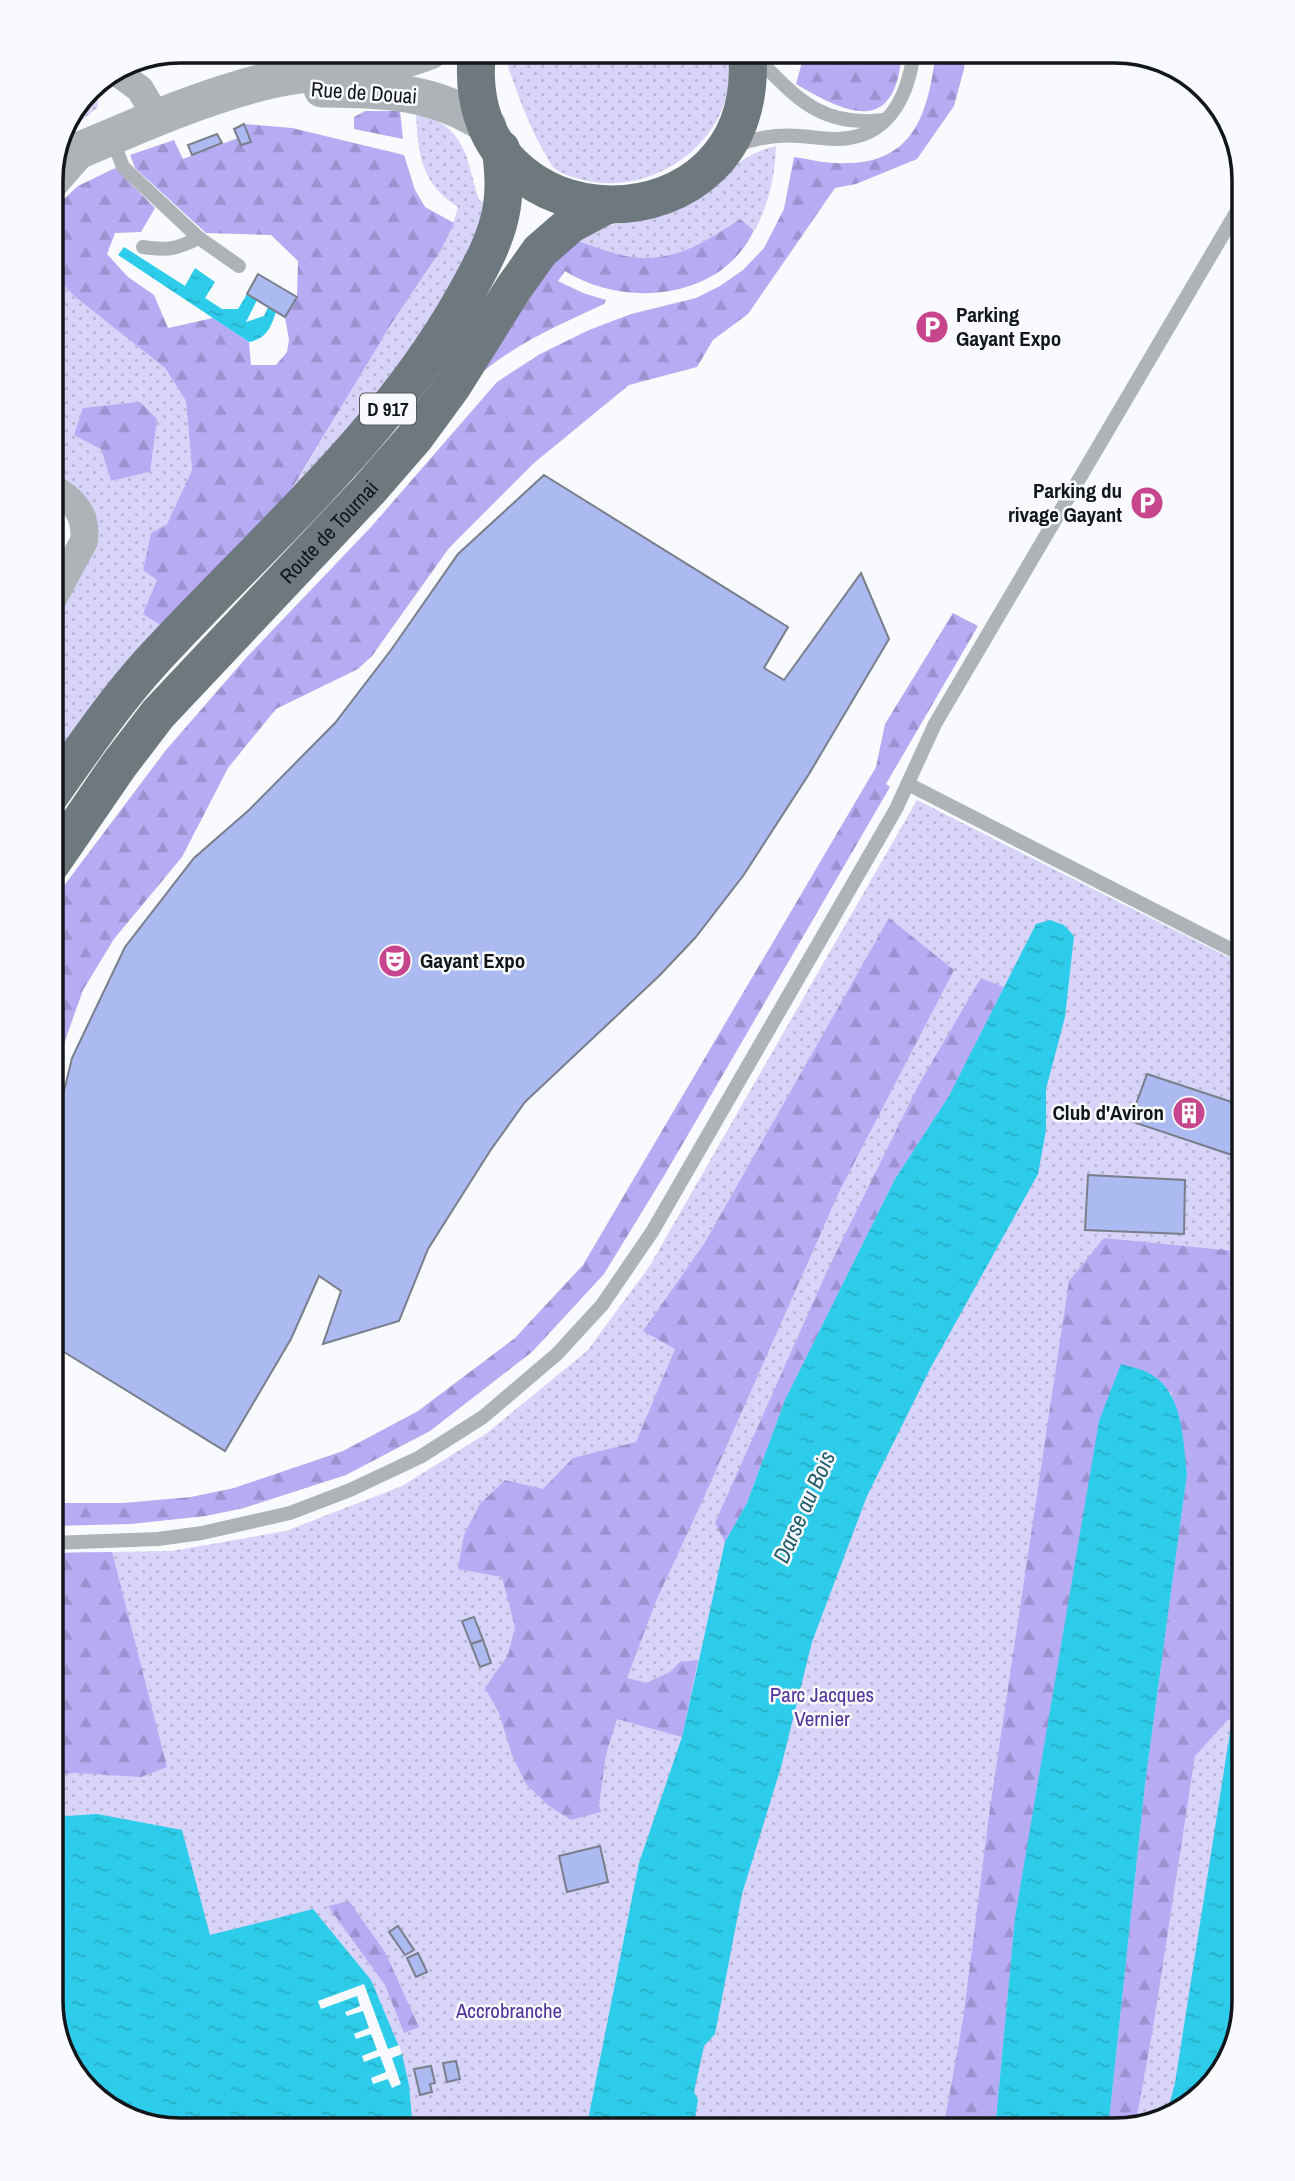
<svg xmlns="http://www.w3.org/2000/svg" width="1295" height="2181" viewBox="0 0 1295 2181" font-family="'Archivo Narrow',sans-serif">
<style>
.grass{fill:url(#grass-dots);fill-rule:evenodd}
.forest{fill:url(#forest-firs)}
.water{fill:url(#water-ripples)}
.pier{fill:#f8fafd}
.building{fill:#abbaf0;stroke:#7a7e8b;stroke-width:2}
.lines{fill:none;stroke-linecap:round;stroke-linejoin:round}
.service{stroke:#adb3b7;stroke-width:14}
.minor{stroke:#adb3b7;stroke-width:28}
.tertiary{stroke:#adb3b7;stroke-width:37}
.primary{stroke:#6d787f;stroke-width:38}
.labels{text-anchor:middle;stroke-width:5;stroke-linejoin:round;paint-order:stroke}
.shield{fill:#f8fafd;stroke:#575a5d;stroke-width:2}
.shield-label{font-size:19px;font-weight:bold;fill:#121519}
.street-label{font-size:21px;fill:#121519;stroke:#f8fafd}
.poi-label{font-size:21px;font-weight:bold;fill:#121519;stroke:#f8fafd;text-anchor:start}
.park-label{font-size:21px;fill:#52339a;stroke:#f8fafd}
.water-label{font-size:23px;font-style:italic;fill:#225d6a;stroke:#f8fafd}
.rim{fill:none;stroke:#121519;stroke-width:3.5}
</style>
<defs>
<pattern id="grass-dots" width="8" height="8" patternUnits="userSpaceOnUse" patternTransform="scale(1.75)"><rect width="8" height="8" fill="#d8d3f8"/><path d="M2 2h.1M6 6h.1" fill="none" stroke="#b8b4d4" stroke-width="1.8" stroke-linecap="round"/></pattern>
<pattern id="forest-firs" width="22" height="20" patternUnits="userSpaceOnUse" patternTransform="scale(1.75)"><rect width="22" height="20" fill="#b7abf3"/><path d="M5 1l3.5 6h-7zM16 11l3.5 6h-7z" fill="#9c92d0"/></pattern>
<pattern id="water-ripples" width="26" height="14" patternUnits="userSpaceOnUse" patternTransform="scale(1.75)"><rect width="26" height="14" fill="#2dccea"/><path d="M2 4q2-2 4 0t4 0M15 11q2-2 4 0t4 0" fill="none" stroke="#27aec8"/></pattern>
</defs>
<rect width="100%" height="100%" fill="#f8fafd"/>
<g class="grass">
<path d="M515,51H728C743,128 667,193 594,182C582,180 563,176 554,168C550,164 546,155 543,150C527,122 517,92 506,61Z"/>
<path d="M98,82V107L69,131L89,88Z"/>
<path d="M416,112C467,129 465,153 479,200L489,204L458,274L408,355L369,409L285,500C322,442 355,382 392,324C415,286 447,251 458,207C420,183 418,153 416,112Z"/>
<path d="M776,146C775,177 769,203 755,230L740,219C699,245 667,267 616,254C602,250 589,244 574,240V231C615,223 659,221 695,199C729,178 734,156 776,146Z"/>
<path d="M51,272L74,296L165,368L186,401L192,470L167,524L151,533L143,570L158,580L162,626L51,771V619L91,545L51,475ZM101,449L150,472L111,481Z"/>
<path d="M917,800L1244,965V2002L1223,2073L1172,2117L1115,2130H172L108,2109L64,2058L51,2001V1553L172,1551L286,1531L402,1486L487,1433L587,1351L649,1267Z"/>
</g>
<g class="forest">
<path d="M824,51H902C896,135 850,116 796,84L804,55L823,57Z"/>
<path d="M936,51H966L964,69L954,106L917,159L856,184L835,188L748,314L713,340L697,367L629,385L534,463L449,548L372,656L358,669L276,709L228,768L182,857L114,939L83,990L51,1080V907L66,883L166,750L246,658L371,527L497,382L540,354L589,330L631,314L696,298L720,286L743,270L764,248L784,209L794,157C808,159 822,163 836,163C914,167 928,115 936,51Z"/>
<path d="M365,111H400L403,139L354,129V117Z"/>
<path d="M244,124L292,128L404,155L415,190L425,207L454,223L441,250L392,323L285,500L162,626L143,614L157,580L143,570L151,533L167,524L192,470L186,401L165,368L74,296L51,272V211L78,186L115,168L155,208L141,232L115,233L107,254L128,277L154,295L168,328L213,318L249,342L251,365H276L287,352L289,340L285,317L297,297L298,261L271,235L206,233L135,168L130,155L174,140L183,159L238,138L241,145L251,141Z"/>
<path d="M740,219L754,230C722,300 625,309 565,271L558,281L583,293L606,300L604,304C559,325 514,344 477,377L554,262L574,240C589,244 602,250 617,254C667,267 700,245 740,219Z"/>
<path d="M140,402L157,419L150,472L111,481L101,449L74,435L83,408Z"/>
<path d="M953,613L978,626L886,784L890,787L664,1176L604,1274L532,1352L430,1431L346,1475L244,1508L206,1516L131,1524L51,1526V1503H123L191,1497L234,1488L343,1451L418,1411L515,1338L583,1265L876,767L885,724Z"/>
<path d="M889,918L954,970L839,1192L701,1504L656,1601L627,1678L646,1683L670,1672L680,1662L698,1660L682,1737L617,1719L606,1754L599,1805L601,1812L571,1820L549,1806L526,1784L512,1755L499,1713L485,1688L508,1655L515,1627L502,1577L458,1569L464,1535L480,1504L505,1480L543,1489L573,1458L636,1442L675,1349L643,1331L704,1244Z"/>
<path d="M981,978L1004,987L949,1096L895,1179L785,1400L747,1503L725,1542L715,1523L828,1269L918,1086Z"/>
<path d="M1104,1238L1244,1252V1643L1233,1714L1195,1756L1153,2028L1135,2126L1108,2130L1145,1784L1187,1474L1181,1431L1171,1390L1015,1918L995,2130H943L963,2020L990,1808L1069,1281Z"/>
<path d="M112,1552L167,1767L141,1777L75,1773L51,1774V1700L57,1696L64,1651L51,1633V1553Z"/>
<path d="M349,1901L385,1952L419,2027L404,2033L385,1985L328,1906Z"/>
</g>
<g class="water">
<path d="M124,247L185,286L195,268L215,282L205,298L222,309H238L247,294L257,300L246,322L264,316L268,307L276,312C270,329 267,338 249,342L118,255Z"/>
<path d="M1050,920L1064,925L1074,936L1065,1017L1046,1089V1130L1038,1174L931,1367L867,1496L812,1642L781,1767L742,1894L715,2034L704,2046L694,2092L698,2100L693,2130H586L639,1863L682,1737L725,1542L747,1503L785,1400L895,1179L949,1096L1036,924Z"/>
<path d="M1121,1364C1131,1367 1144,1369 1152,1375C1183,1393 1183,1441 1187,1474L1145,1784L1108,2130H995L1015,1918L1099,1421Z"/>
<path d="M1244,1643V2002L1223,2073L1172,2117L1166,2118L1175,2083Z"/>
<path d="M97,1814L182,1830L210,1935L313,1909L371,1980L402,2054L409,2085L413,2130H172L108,2109L64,2058L51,2001V1817Z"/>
</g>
<path class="pier" d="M364,1984L388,2049L399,2045L402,2054L392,2058L401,2084L392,2088L388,2079L373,2084L371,2078L386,2072L380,2056L364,2062L362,2056L377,2050L371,2034L356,2039L354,2034L369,2028L363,2011L347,2016L345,2012L360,2006L357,1996L321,2009L318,2001Z"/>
<g class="building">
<path d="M244,124L251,142L241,145L234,129Z"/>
<path d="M217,134L222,143L192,155L188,145Z"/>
<path d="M258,274L297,297L285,317L247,294Z"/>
<path d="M544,475L788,627L764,668L784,680L861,573L889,639L809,774L743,876L695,938L659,976L525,1102L490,1151L428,1249L399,1321L323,1344L341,1291L319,1276L291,1339L225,1451L51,1344V1133L58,1116L72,1058L125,947L194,858L249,810L335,723L391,650L458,554Z"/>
<path d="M1147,1074L1244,1106V1159L1130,1121Z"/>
<path d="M1088,1175L1185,1180L1184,1234L1085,1230Z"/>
<path d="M474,1617L483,1640L471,1644L462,1621Z"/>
<path d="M483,1640L491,1663L480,1667L471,1644Z"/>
<path d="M600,1846L608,1882L567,1892L559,1856Z"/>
<path d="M398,1926L414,1950L405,1955L389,1932Z"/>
<path d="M418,1953L427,1972L416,1977L407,1958Z"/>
<path d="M456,2061L460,2079L447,2082L443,2063Z"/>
<path d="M431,2066L435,2083L430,2084L432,2092L420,2095L414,2069Z"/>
</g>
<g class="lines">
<g class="service">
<path d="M753,54C795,96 819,128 884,120"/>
<path d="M112,138L123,167L199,238L239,266"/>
<path d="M732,147C754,138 777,134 800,136C816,137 833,141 849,138C893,132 909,90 914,51"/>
<path d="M143,247C168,251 176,249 199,238"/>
<path d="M908,784L1244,956"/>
<path d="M51,1543L158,1539L202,1533L290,1513L350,1490L420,1457L483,1417L557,1354L602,1305L652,1232L896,809L935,724L1244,199"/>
</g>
<g class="minor">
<path d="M115,71L140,89L157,118"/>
<path d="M51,188L86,148"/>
<path d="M51,602L84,541C87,514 74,500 51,487"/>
</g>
<g class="tertiary">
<path d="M322,89C386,90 432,90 488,126"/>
<path d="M57,160C126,131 194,99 267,81C321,68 379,72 430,51"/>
</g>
<g class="primary">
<path d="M477,51C455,253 766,258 747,51"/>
<path d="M51,794C83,749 113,704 150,663C258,545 384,439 463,299C479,270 497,240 502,206C505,187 503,168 501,149"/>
<path id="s1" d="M51,864L119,765L158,714L369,490L415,437L453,385L513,289L540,251L571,224L605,206"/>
</g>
</g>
<defs>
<symbol id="parking-disc" viewBox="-11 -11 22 22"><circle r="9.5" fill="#c6458d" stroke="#f8fafd"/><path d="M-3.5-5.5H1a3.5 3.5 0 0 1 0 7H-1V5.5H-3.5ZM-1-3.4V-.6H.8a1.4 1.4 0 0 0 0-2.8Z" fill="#fff"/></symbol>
<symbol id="theatre-disc" viewBox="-11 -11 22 22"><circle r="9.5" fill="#c6458d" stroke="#f8fafd"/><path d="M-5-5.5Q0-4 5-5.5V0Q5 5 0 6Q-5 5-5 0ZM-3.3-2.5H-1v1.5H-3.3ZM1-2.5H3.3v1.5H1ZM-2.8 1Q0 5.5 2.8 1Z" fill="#fff"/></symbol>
<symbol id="building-disc" viewBox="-11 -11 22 22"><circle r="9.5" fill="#c6458d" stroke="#f8fafd"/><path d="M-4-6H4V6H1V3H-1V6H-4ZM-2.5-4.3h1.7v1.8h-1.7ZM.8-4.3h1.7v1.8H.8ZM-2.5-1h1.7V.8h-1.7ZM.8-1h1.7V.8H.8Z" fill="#fff"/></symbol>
</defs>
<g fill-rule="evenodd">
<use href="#parking-disc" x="913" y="308" width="38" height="38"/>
<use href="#parking-disc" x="1128" y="484" width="38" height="38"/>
<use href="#theatre-disc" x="376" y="942" width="38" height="38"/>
<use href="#building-disc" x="1170" y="1094" width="38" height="38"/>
</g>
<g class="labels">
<rect class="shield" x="360" y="393.5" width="56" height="31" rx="5"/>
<g class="shield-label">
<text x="388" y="416">D 917</text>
</g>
<g class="street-label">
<text transform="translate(364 93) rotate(4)" y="7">Rue de Douai</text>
<text dy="7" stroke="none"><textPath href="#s1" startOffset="434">Route de Tournai</textPath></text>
</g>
<g class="poi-label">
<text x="956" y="322">Parking<tspan x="956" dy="24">Gayant Expo</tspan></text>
<text x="1122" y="498" text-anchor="end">Parking du<tspan x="1122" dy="24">rivage Gayant</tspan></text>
<text x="420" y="968">Gayant Expo</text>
<text x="1164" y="1120" text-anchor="end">Club d'Aviron</text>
</g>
<g class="park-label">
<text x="822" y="1702">Parc Jacques<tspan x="822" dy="24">Vernier</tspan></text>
<text x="509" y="2018">Accrobranche</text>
</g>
<g class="water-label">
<text transform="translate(804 1507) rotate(-66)" y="8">Darse au Bois</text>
</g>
</g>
<path d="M0 0H1295V2181H0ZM180 63H1115A117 117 0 0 1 1232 180V2001A117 117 0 0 1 1115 2118H180A117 117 0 0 1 63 2001V180A117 117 0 0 1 180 63Z" fill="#f8fafd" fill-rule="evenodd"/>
<path class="rim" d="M180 63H1115A117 117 0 0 1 1232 180V2001A117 117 0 0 1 1115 2118H180A117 117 0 0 1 63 2001V180A117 117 0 0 1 180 63Z"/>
</svg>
